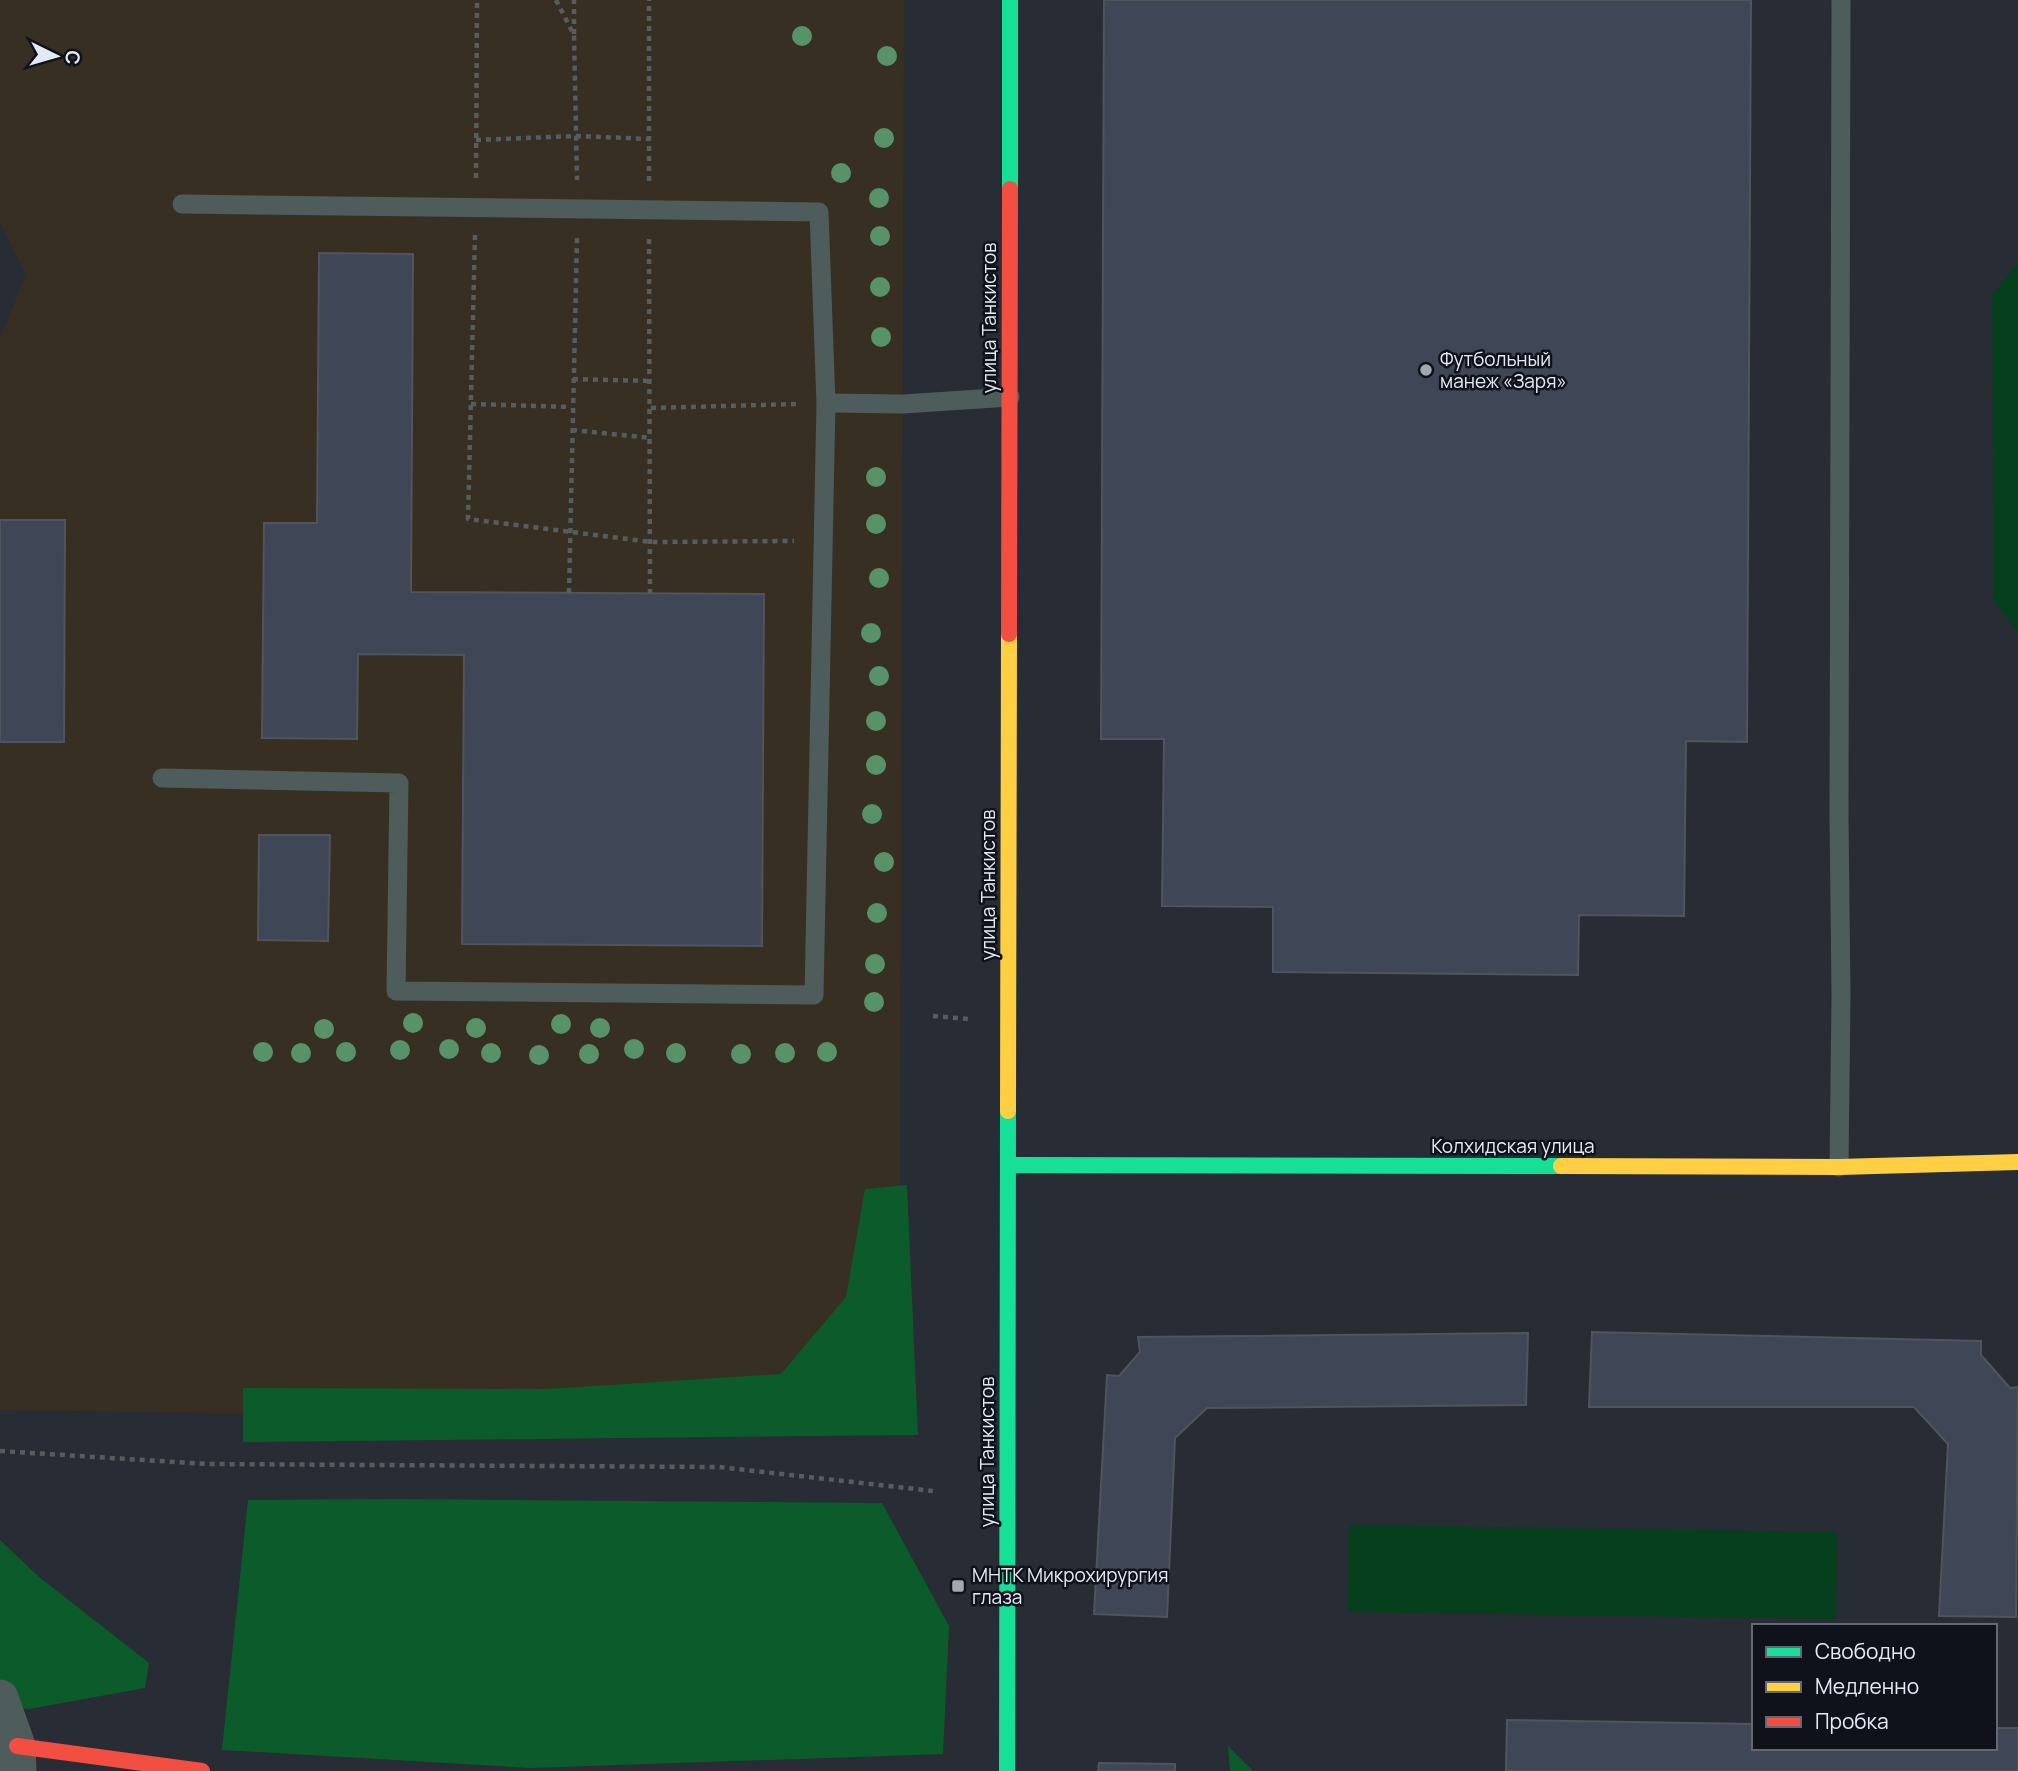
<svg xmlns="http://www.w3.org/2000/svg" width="2018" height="1771" viewBox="0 0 2018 1771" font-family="Manrope,sans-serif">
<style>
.medical{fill:#382f23}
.green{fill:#053f1b}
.forest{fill:#0b5c2a}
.building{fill:#3f4756;stroke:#50545c;stroke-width:2}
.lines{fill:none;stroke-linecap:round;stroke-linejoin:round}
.path{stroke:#545e5f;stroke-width:4.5;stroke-dasharray:5 5;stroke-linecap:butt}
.lane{stroke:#4e5c5b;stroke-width:19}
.street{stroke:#4e5c5b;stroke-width:37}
.fast{stroke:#16e098;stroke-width:16}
.slow{stroke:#ffcf43;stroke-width:16}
.jam{stroke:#f24e42;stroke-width:16}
.tree{fill:#579268}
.poi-dot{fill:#a2a8b1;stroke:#0f121a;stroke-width:2.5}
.labels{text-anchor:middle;stroke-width:5;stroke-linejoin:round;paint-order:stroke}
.street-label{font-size:19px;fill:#e4eaf5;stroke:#0f121a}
.poi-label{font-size:19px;fill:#e4eaf5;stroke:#0f121a;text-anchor:start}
</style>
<rect width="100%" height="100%" fill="#282c34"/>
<path class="medical" d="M0,0H904L899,1422L0,1410V339L26,274L0,222Z"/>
<g class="green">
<path d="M2018,264V632L1994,602L1992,294Z"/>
<path d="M1349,1525L1837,1532L1836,1619L1348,1612Z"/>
</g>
<g class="forest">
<path d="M907,1185L918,1435L243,1442V1388L548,1389L781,1374L846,1297L865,1189Z"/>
<path d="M395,1499L882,1503L949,1626L943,1754L530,1768L222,1750L248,1500Z"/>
<path d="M0,1540L39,1577L149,1663L145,1688L29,1709L0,1704Z"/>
<path d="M1228,1746L1253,1771H1230Z"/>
</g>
<g class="building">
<path d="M1104,0H1751L1747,742L1686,741L1684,916L1579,915L1578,975L1273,972V907L1162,906L1164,739H1101Z"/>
<path d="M319,253L413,254L411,592L764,594L762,946L462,944L464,655L358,654L357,739L262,738L264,523H317Z"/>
<path d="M0,520H65L64,742H0Z"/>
<path d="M259,835H330L328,941L258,940Z"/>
<path d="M1592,1332L1981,1341V1355L2010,1388L2018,1387L2016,1617L1939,1616L1948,1444L1914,1407H1589Z"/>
<path d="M1528,1333L1526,1405L1207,1408L1175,1438L1167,1617L1094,1614L1107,1375L1119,1376L1140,1352L1138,1337Z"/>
<path d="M1507,1720L1754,1724V1748H1995V1728H2018V1771H1506Z"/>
<path d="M1099,1763L1175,1764V1771H1098Z"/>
</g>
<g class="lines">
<g class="path">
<path d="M556,0L574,35L577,180"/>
<path d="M574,34V0"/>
<path d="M476,140L576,136L650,139"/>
<path d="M476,178L477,0"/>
<path d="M649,181V0"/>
<path d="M475,235L468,519L651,542L794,541"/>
<path d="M649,239L650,593"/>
<path d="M573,379L650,381"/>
<path d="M471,404L571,407"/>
<path d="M651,408L797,404"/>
<path d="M572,430L651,438"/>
<path d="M569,593L577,238"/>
<path d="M933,1016L969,1019"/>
<path d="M0,1451L207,1464L719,1467L933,1491"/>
</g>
<g class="lane">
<path d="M826,403L903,404L1010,397"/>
<path d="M162,778L399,783L396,991L814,995L826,403L819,212L182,204"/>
<path d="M1839,1167L1841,996L1839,815L1841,0"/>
</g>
<path class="street" d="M0,1698L17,1746L18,1771"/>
<g class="fast">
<path d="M1010,189V0"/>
<path d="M1009,1165L1561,1166"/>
<path d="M1007,1771L1008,1111"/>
</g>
<g class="slow">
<path d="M1008,1111L1009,634"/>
<path d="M1561,1166L1839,1167L2018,1162"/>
</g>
<g class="jam">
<path d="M1009,634L1010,189"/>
<path d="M17,1746L202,1771"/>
</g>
</g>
<g class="tree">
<circle cx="802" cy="36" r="10"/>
<circle cx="887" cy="56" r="10"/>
<circle cx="884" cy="138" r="10"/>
<circle cx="841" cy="173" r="10"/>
<circle cx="879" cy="198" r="10"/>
<circle cx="880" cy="236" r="10"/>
<circle cx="880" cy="287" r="10"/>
<circle cx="881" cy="337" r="10"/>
<circle cx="876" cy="477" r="10"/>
<circle cx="876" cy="524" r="10"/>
<circle cx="879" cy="578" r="10"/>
<circle cx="871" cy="633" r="10"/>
<circle cx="879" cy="676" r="10"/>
<circle cx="876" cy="721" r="10"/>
<circle cx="876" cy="765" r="10"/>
<circle cx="872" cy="814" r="10"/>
<circle cx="884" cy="862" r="10"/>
<circle cx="877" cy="913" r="10"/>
<circle cx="875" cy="964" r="10"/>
<circle cx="874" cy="1002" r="10"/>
<circle cx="413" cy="1023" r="10"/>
<circle cx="561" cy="1024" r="10"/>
<circle cx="476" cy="1028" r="10"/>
<circle cx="600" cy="1028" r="10"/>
<circle cx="324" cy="1029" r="10"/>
<circle cx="449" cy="1049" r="10"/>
<circle cx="634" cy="1049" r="10"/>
<circle cx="400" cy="1050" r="10"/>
<circle cx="263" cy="1052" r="10"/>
<circle cx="346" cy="1052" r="10"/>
<circle cx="827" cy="1052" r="10"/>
<circle cx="301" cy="1053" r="10"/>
<circle cx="491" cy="1053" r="10"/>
<circle cx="676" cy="1053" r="10"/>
<circle cx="785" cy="1053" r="10"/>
<circle cx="589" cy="1054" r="10"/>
<circle cx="741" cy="1054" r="10"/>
<circle cx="539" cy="1055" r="10"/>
</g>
<g class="poi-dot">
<circle cx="1426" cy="370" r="7"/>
<rect x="951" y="1579" width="14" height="14" rx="3.5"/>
</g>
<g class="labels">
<g class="street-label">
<text transform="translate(989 318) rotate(-90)" y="7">улица Танкистов</text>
<text transform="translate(988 885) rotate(-90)" y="7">улица Танкистов</text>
<text x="1513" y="1153">Колхидская улица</text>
<text transform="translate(987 1452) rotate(-90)" y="7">улица Танкистов</text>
</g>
<g class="poi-label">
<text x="1440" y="366">Футбольный<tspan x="1440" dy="22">манеж «Заря»</tspan></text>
<text x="972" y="1582">МНТК Микрохирургия<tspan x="972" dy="22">глаза</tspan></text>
</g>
</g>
<rect x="1752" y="1624" width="245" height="126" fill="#0f121a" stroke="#646872" stroke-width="2"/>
<rect x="1766" y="1647" width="35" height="10" fill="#16e098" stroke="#646872" stroke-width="2"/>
<text x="1815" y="1659" font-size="21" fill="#e4eaf5">Свободно</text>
<rect x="1766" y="1682" width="35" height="10" fill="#ffcf43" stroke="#646872" stroke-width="2"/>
<text x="1815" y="1694" font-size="21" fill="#e4eaf5">Медленно</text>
<rect x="1766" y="1717" width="35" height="10" fill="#f24e42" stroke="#646872" stroke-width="2"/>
<text x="1815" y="1729" font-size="21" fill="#e4eaf5">Пробка</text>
<g transform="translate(56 56) rotate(95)" stroke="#0f121a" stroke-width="5" paint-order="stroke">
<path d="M0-5L12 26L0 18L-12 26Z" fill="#e4eaf5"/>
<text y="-10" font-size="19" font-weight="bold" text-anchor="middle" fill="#e4eaf5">С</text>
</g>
</svg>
